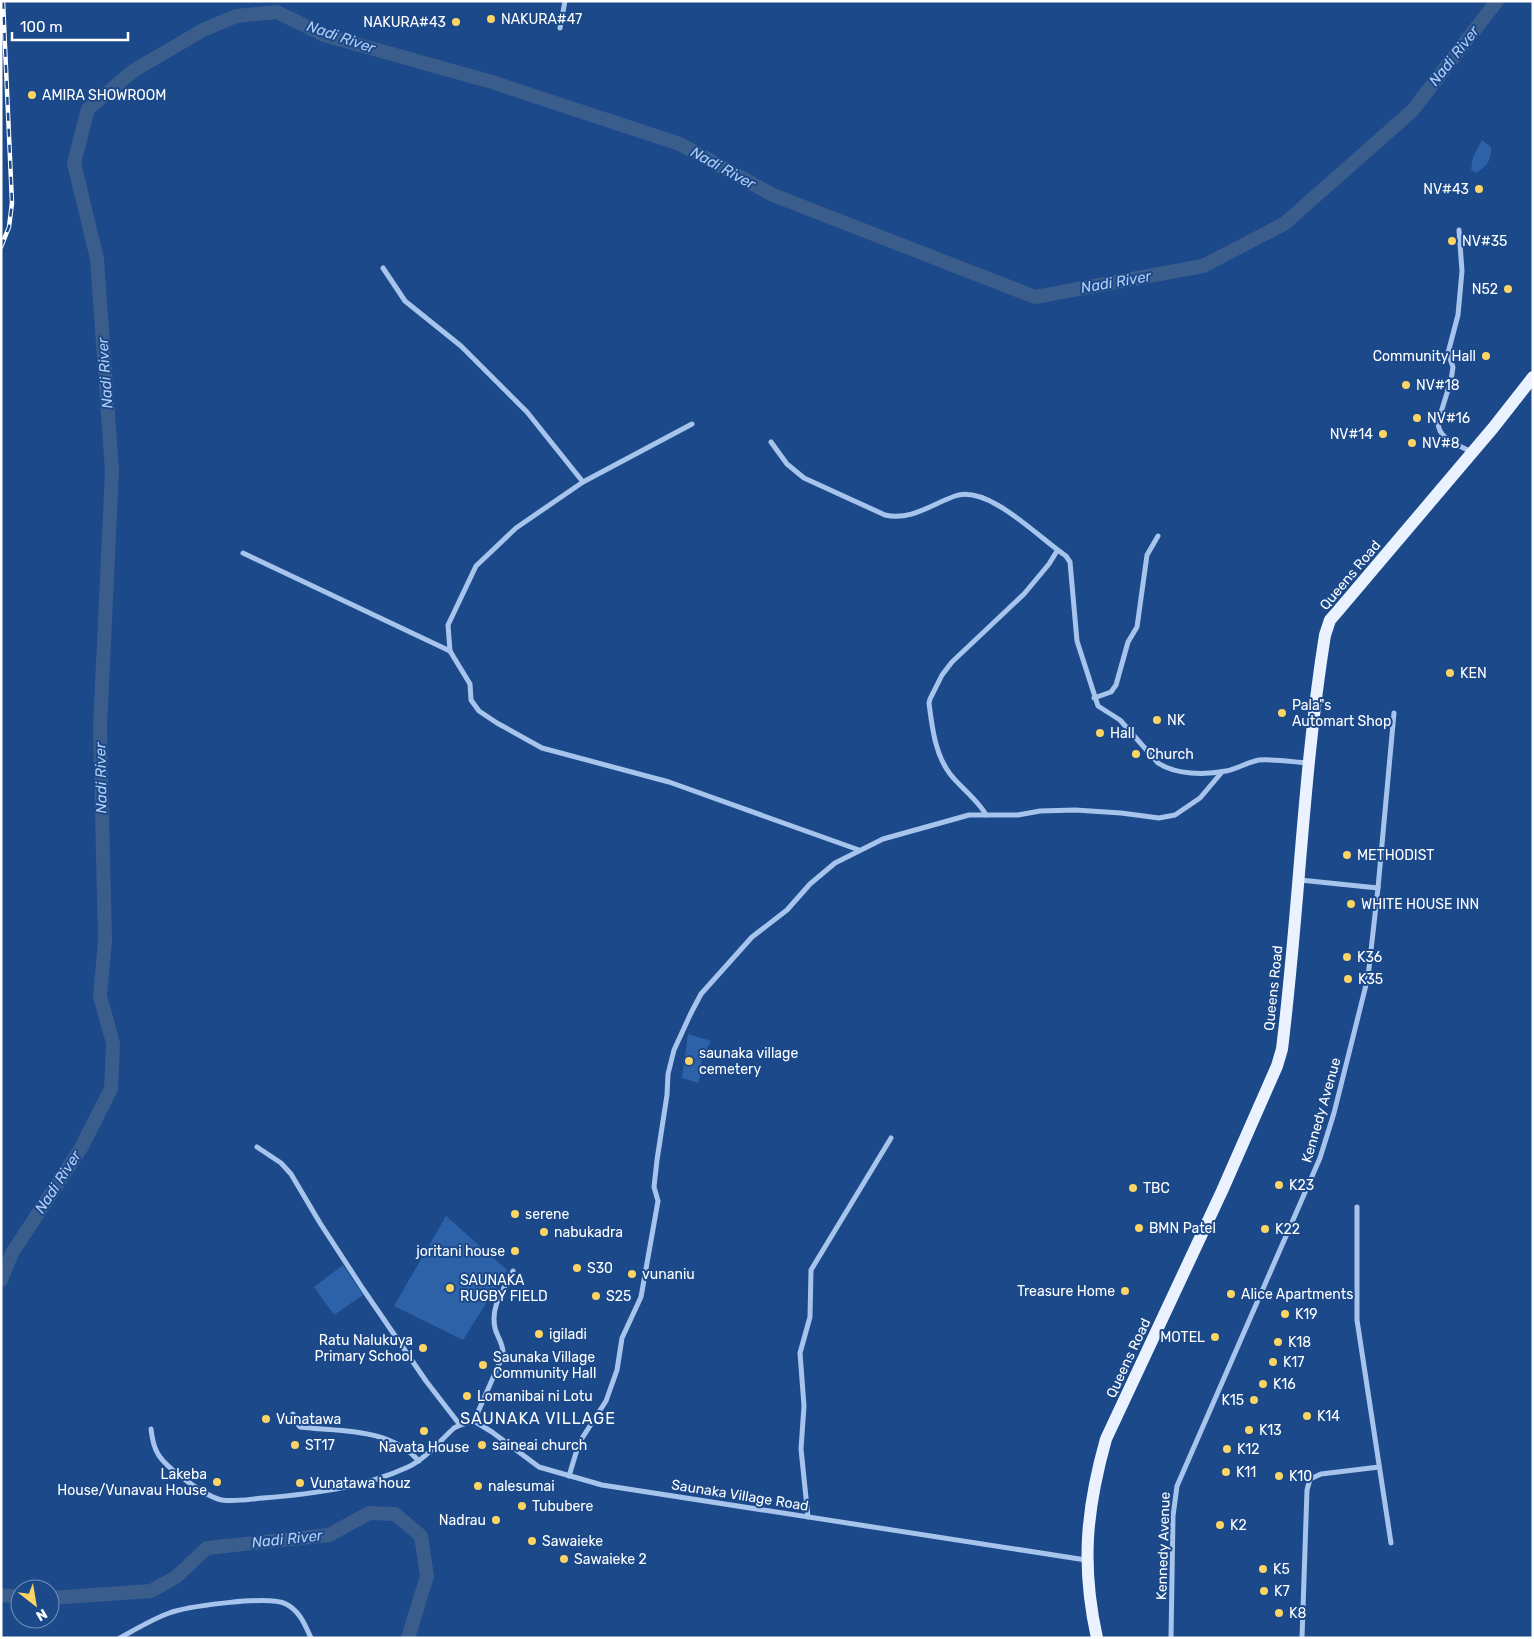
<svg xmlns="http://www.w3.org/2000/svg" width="1534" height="1639" viewBox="0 0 1534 1639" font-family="Rubik,sans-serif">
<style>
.green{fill:#2e62a8}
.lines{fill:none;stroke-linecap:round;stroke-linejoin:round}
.river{stroke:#3b5d8c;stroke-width:14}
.minor{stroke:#a6c4ec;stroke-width:5}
.primary{stroke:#ebf2ff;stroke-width:12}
.rail-casing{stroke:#fff;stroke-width:4.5}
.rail{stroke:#1b498a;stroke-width:2.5;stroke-dasharray:8;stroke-linecap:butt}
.poi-dot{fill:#fdd563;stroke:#1b498a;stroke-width:2}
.labels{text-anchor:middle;stroke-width:4;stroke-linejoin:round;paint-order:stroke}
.poi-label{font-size:14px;fill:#fff;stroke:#1b498a;text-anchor:start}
.street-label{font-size:14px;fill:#fff;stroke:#1b498a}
.water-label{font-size:15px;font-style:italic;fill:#b1cef4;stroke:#1b498a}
.quarter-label{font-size:16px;letter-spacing:1px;fill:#fff;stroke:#1b498a}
</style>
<rect width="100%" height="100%" fill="#1b498a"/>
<g class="green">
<path d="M1482,140L1491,147C1492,160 1487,166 1476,173L1471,170L1473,157Z"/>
<path d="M688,1034L711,1041L702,1058L699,1083L682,1078Z"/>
<path d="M446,1216L507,1270L463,1340L394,1306Z"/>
<path d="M343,1265L363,1295L334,1315L314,1287Z"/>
</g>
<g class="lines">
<g class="river">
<path d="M1,1280L12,1253L81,1148L111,1089L113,1043L100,996L105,941L100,727L112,471L97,259L74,163L88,109L133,71L203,30L236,16L277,12L324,35L492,82L680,144L773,195L1035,297L1203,266L1284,224L1412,111L1497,1"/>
<path d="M1,1595L20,1597"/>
<path d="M50,1598L151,1591L176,1577L207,1548L329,1535L369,1513L395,1514L421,1536L427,1576L408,1638"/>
</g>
<g class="minor">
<path d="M560,28L565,1"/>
<path d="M1459,230L1462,271L1458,315L1448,353L1453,367L1451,380L1438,422C1438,440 1459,445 1472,452"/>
<path d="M383,268L405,301L461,346L527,412L583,482"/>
<path d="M692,424L583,482L516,528L476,566L448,625L450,651L470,684L471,700L479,711L497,723L542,748L669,782L859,850"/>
<path d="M771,442L787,464L804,478L885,515C911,521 932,504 955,496C988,484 1039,538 1066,556L1070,562L1077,641L1098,706L1120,720L1158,763C1176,775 1205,775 1226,771C1237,769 1248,762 1259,760C1275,759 1293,762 1309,763"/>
<path d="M243,553L450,651"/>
<path d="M1094,698L1111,692L1116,685L1128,642L1137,627L1147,555L1158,536"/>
<path d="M986,815C979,801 960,787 950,774C935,754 932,727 929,703L930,699L942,675L952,662L1024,594L1049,564L1057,551"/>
<path d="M1300,880L1378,888"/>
<path d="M257,1147L281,1163L291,1174L320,1223L363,1289L426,1381L460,1425"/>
<path d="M1357,1207V1320L1391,1543"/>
<path d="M293,1414L295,1421L300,1427C341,1432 388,1427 419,1461"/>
<path d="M474,1421L503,1355C504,1344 497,1337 495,1328C490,1306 504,1289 513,1271"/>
<path d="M151,1429C152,1438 153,1446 158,1454C166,1468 206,1497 222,1500C235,1502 250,1499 263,1498C312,1494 363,1488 408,1467C425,1459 440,1441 454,1428L460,1425L474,1421L492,1432L539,1467L602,1485L1086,1560"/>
<path d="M569,1476L579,1443L606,1401L617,1370L622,1338L641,1297L658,1201L654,1187L657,1160L667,1095L668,1074L674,1050L691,1013L701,994L752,937L787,910L810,884L835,863L883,839L969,815H1018L1040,811L1075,810L1121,813L1159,818L1175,815L1200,798L1222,772"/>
<path d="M808,1517L801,1449L804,1406L800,1353L810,1317L811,1270L891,1138"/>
<path d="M120,1638C136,1629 154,1618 172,1612C192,1606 269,1595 286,1604C300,1611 305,1625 311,1638"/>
<path d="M1171,1638L1173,1516L1177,1486L1320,1158L1334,1113L1368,977L1378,888L1394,713"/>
<path d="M1302,1638L1307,1490L1310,1479L1321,1474L1379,1467"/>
</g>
<path class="primary" d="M1097,1638C1081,1566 1086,1510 1106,1439L1222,1191L1277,1066L1282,1049C1299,912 1303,772 1325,635L1330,620L1337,612L1493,428L1533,377"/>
<defs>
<path id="rail" d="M1,247L9,227L12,203L3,1"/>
</defs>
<use href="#rail" class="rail-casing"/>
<use href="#rail" class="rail"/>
</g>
<g class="poi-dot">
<circle cx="491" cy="19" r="5"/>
<circle cx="456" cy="22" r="5"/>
<circle cx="32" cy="95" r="5"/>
<circle cx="1479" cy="189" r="5"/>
<circle cx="1452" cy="241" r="5"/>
<circle cx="1508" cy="289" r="5"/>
<circle cx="1486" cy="356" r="5"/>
<circle cx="1406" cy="385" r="5"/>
<circle cx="1417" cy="418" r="5"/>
<circle cx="1383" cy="434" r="5"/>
<circle cx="1412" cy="443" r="5"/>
<circle cx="1450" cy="673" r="5"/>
<circle cx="1282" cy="713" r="5"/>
<circle cx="1157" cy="720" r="5"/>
<circle cx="1100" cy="733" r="5"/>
<circle cx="1136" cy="754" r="5"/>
<circle cx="1347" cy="855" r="5"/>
<circle cx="1351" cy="904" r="5"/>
<circle cx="1347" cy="957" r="5"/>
<circle cx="1348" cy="979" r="5"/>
<circle cx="689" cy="1061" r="5"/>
<circle cx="1279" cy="1185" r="5"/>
<circle cx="1133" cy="1188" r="5"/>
<circle cx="515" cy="1214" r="5"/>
<circle cx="1139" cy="1228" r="5"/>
<circle cx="1265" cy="1229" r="5"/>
<circle cx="544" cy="1232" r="5"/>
<circle cx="515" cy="1251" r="5"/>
<circle cx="577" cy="1268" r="5"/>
<circle cx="632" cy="1274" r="5"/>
<circle cx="450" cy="1288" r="5"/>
<circle cx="1125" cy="1291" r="5"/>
<circle cx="1231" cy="1294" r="5"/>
<circle cx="596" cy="1296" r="5"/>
<circle cx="1285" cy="1314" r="5"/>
<circle cx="539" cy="1334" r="5"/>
<circle cx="1215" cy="1337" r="5"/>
<circle cx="1278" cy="1342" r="5"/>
<circle cx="423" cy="1348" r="5"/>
<circle cx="1273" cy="1362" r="5"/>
<circle cx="483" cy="1365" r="5"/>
<circle cx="1263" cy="1384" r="5"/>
<circle cx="467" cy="1396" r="5"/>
<circle cx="1254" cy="1400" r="5"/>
<circle cx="1307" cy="1416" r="5"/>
<circle cx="266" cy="1419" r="5"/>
<circle cx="1249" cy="1430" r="5"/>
<circle cx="424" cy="1431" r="5"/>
<circle cx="295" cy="1445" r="5"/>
<circle cx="482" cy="1445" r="5"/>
<circle cx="1227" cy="1449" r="5"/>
<circle cx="1226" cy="1472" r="5"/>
<circle cx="1279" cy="1476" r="5"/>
<circle cx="217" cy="1482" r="5"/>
<circle cx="300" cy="1483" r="5"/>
<circle cx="478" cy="1486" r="5"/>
<circle cx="522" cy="1506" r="5"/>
<circle cx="496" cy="1520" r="5"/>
<circle cx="1220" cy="1525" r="5"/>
<circle cx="532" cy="1541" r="5"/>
<circle cx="564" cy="1559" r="5"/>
<circle cx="1263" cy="1569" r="5"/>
<circle cx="1264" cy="1591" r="5"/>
<circle cx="1279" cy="1613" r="5"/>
</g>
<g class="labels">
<g class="poi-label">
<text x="501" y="24">NAKURA#47</text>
<text x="446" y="27" text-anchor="end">NAKURA#43</text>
<text x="42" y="100">AMIRA SHOWROOM</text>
<text x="1469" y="194" text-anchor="end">NV#43</text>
<text x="1462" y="246">NV#35</text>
<text x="1498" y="294" text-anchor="end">N52</text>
<text x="1476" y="361" text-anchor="end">Community Hall</text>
<text x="1416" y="390">NV#18</text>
<text x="1427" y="423">NV#16</text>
<text x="1373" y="439" text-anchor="end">NV#14</text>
<text x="1422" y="448">NV#8</text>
<text x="1460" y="678">KEN</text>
<text x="1292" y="710">Pala"s<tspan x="1292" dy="16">Automart Shop</tspan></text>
<text x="1167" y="725">NK</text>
<text x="1110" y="738">Hall</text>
<text x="1146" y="759">Church</text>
<text x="1357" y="860">METHODIST</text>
<text x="1361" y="909">WHITE HOUSE INN</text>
<text x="1357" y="962">K36</text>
<text x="1358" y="984">K35</text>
<text x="699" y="1058">saunaka village<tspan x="699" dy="16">cemetery</tspan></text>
<text x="1289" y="1190">K23</text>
<text x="1143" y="1193">TBC</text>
<text x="525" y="1219">serene</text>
<text x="1149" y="1233">BMN Patel</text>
<text x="1275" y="1234">K22</text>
<text x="554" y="1237">nabukadra</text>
<text x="505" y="1256" text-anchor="end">joritani house</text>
<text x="587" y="1273">S30</text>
<text x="642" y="1279">vunaniu</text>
<text x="460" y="1285">SAUNAKA<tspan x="460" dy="16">RUGBY FIELD</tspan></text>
<text x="1115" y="1296" text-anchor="end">Treasure Home</text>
<text x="1241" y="1299">Alice Apartments</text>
<text x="606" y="1301">S25</text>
<text x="1295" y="1319">K19</text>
<text x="549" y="1339">igiladi</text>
<text x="1205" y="1342" text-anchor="end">MOTEL</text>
<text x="413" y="1345" text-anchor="end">Ratu Nalukuya<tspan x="413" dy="16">Primary School</tspan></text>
<text x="1288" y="1347">K18</text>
<text x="493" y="1362">Saunaka Village<tspan x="493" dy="16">Community Hall</tspan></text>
<text x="1283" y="1367">K17</text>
<text x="1273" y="1389">K16</text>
<text x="477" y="1401">Lomanibai ni Lotu</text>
<text x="1244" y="1405" text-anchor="end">K15</text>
<text x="1317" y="1421">K14</text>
<text x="276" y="1424">Vunatawa</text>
<text x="1259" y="1435">K13</text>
<text x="305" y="1450">ST17</text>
<text x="492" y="1450">saineai church</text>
<text x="424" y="1452" text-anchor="middle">Navata House</text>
<text x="1237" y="1454">K12</text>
<text x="1236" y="1477">K11</text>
<text x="207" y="1479" text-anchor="end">Lakeba<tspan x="207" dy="16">House/Vunavau House</tspan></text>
<text x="1289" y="1481">K10</text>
<text x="310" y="1488">Vunatawa houz</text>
<text x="488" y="1491">nalesumai</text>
<text x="532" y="1511">Tububere</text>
<text x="486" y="1525" text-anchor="end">Nadrau</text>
<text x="1230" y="1530">K2</text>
<text x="542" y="1546">Sawaieke</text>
<text x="574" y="1564">Sawaieke 2</text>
<text x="1273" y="1574">K5</text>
<text x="1274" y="1596">K7</text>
<text x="1289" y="1618">K8</text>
</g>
<g class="street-label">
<text transform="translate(1350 575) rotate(-50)" y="5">Queens Road</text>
<text transform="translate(1273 988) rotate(-84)" y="5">Queens Road</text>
<text transform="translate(1321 1110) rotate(-74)" y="5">Kennedy Avenue</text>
<text transform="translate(1128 1358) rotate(-65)" y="5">Queens Road</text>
<text transform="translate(740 1495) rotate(9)" y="5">Saunaka Village Road</text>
<text transform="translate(1163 1546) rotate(-88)" y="5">Kennedy Avenue</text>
</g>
<g class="water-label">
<text transform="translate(341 37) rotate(19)" y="5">Nadi River</text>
<text transform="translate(1454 56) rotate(-52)" y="5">Nadi River</text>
<text transform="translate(723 168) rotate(29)" y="5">Nadi River</text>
<text transform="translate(1116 282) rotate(-10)" y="5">Nadi River</text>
<text transform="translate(105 373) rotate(-94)" y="5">Nadi River</text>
<text transform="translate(101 778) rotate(-91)" y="5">Nadi River</text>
<text transform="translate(58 1182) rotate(-57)" y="5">Nadi River</text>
<text transform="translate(287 1539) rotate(-6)" y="5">Nadi River</text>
</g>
<g class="quarter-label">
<text x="538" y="1424">SAUNAKA VILLAGE</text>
</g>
</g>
<rect width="1534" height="1639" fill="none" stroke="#ffffff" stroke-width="5"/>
<g transform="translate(35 1604) rotate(149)"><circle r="24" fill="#1b498a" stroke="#7692b9"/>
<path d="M0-4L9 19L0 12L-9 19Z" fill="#fdd563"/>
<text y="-8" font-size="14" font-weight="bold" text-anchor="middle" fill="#ffffff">N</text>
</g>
<path d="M12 32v8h116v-8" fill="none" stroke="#ffffff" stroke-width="2.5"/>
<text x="20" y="32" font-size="15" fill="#ffffff" stroke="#1b498a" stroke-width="4" paint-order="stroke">100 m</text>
</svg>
